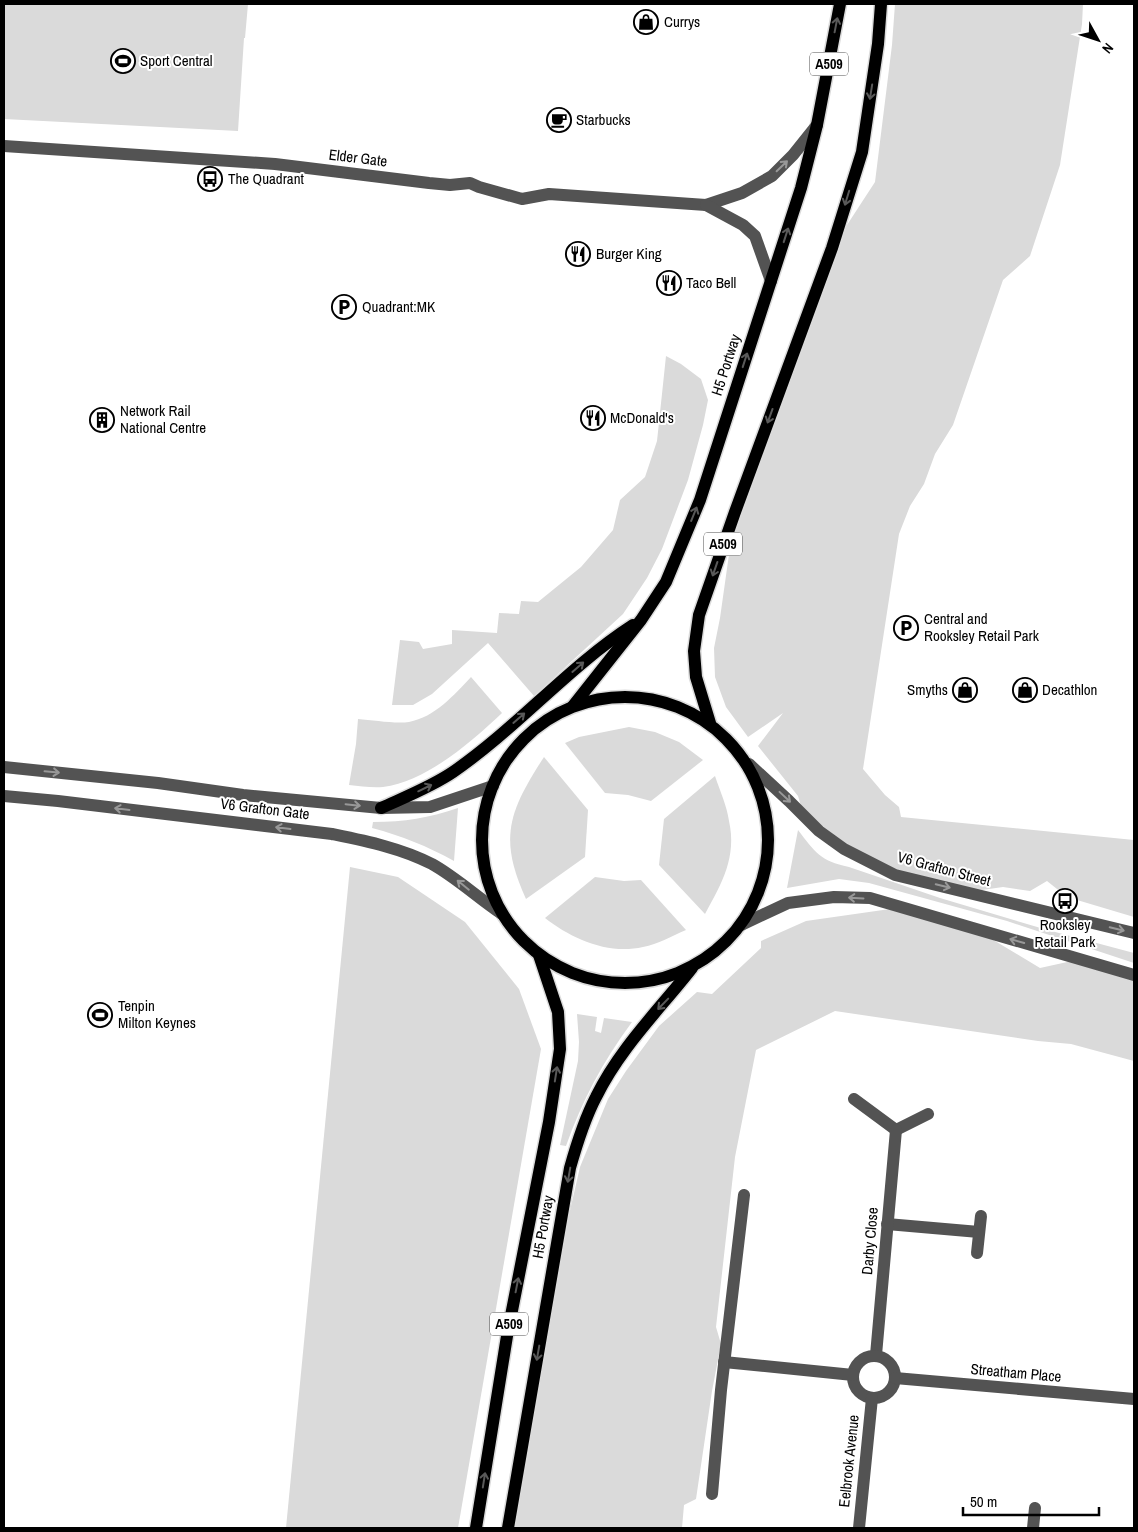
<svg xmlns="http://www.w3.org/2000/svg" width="1138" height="1532" viewBox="0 0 1138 1532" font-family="'Archivo Narrow',sans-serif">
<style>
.green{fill:#dadada}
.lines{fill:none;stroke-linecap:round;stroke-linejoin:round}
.major-casing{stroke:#dbdbdb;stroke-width:15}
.minor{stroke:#535353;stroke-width:12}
.major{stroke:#000;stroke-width:12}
.oneway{stroke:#595959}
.oneway2{stroke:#989898}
.labels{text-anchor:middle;stroke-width:4;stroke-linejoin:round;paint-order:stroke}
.shield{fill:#fff;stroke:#4c4c4c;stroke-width:1}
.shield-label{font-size:14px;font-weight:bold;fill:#000}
.poi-label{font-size:15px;fill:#000;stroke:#fff;text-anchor:start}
.street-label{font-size:15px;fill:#000;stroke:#fff}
</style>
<rect width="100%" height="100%" fill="#fff"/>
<g class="green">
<path d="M4,4H248L245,38H244L238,131L4,119Z"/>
<path d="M895,4H1083L1082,24L1060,165L1030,256L1003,280L953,425L935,454L924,484L910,506L899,534L863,769L885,795L899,807L901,817L1134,840V917L1067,897L1047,881L1030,891L1003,887L968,892L895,875L844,849L804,816L798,796L758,746L783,713L748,737L726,707L715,677L714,648L720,618L735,512L832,248L875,182L892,45Z"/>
<path d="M666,356L681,364L701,379L708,400L703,425L688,480L662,549L647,578L623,614L534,696L488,643L432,694L413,705H392L400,640L419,642L423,649L452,644V630L497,633L499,613L519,614L521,601L538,602L581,567L613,530L620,500L645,477L657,441Z"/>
<path d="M471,677L502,713C470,743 427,781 383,787C372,788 360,786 349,785L356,744L358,719C373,720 395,724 409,722C435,717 454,695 471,677Z"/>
<path d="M629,727L655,732L679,742L703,760L651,801L628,795L605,793L565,743L579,737Z"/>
<path d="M544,757L588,810L585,857L526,899C498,838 509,811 544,757Z"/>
<path d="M715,776C720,791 727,806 729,821C737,857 722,883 705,914L659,865L664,819Z"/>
<path d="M458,808L454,861C427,846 402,836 372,828L373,822C405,822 428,818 458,808Z"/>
<path d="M798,830C815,852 820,861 849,867L940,898L1044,929L1134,953V963L1007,921L869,883L839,879L787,888Z"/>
<path d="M350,867L398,877L465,922L519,989L541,1049L458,1528H286Z"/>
<path d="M595,877L624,881L641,880L686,930C672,936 658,944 643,947C608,955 572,939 545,918Z"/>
<path d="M904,907L975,929L1040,968L1081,959L1134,975V1061L1071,1044L1038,1041L835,1011L756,1050L735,1157L716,1327L721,1344L712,1391L696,1499L684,1505L682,1528H509L539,1345L580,1167L608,1099L626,1071L659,1026L697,992L712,994L761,948V941L806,921Z"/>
<path d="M577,1014L597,1017L595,1031L601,1033L604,1018L632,1022C603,1061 582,1101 566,1146L560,1145L578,1061L579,1042Z"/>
</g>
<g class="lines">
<defs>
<g id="major">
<circle cx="625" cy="840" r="143"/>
<path d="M573,706L641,620L666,582L700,500L801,188L817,125L840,4"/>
<path d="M710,723L696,677L694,651L699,615L735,512L832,248L862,152L878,44L881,4"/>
<path d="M381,808C405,797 431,787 453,772C517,728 568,667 633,625"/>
<path d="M476,1528L507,1336L549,1122L560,1049L558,1012L539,955"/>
<path d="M508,1528L570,1168C577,1143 584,1120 596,1097C620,1048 659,1010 692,968"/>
</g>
</defs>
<use href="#major" class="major-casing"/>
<g class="minor">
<path d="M4,146L275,164L429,183L450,185L470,183L479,187L522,199L549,194L706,205L742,193L772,176L793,155L817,125"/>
<path d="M706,205L743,225L755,236L771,281"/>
<path d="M749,764L789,801L819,831L844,849L895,875L1134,933"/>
<path d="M4,767L158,783L243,795L381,808L430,807L493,786"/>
<path d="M4,796L58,801L332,834C366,841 401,848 432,864C457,878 478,898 502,914"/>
<path d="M741,925L788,903L834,897L870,898L1134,975"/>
<path d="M854,1099L896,1130L928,1114"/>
<path d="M887,1224L979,1232"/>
<path d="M977,1253L981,1216"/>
<path d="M876,1355L896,1130"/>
<circle cx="874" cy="1377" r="21"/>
<path d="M724,1362L853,1375"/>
<path d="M895,1378L1134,1399"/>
<path d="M712,1494L721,1390L744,1195"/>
<path d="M859,1528L872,1398"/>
<path d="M1033,1528L1035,1508"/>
</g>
<use href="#major" class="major"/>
</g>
<defs><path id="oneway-shaft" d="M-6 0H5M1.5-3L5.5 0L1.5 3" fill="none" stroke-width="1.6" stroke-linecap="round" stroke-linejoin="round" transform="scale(1.25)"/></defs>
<g class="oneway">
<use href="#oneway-shaft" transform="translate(836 25) rotate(-79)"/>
<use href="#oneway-shaft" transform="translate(871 92) rotate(99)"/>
<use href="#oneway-shaft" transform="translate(847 198) rotate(107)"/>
<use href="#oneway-shaft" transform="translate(786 235) rotate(-72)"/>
<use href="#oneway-shaft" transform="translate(745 360) rotate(-72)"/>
<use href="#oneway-shaft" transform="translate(770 416) rotate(110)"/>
<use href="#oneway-shaft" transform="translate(694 514) rotate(-68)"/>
<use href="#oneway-shaft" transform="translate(715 569) rotate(109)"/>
<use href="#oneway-shaft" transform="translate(578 667) rotate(-41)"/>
<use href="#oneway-shaft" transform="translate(519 718) rotate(-41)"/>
<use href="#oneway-shaft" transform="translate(425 788) rotate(-26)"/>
<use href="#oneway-shaft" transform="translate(663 1004) rotate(134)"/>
<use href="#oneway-shaft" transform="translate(556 1074) rotate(-81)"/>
<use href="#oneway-shaft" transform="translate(569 1175) rotate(100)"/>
<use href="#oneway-shaft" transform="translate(517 1285) rotate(-79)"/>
<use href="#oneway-shaft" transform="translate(538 1353) rotate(100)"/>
<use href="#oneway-shaft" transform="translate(484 1480) rotate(-81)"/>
</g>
<g class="oneway2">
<use href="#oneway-shaft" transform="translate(782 166) rotate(-44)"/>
<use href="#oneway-shaft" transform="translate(52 772) rotate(5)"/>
<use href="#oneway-shaft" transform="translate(785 797) rotate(43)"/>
<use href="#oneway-shaft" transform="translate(353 805) rotate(6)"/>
<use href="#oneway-shaft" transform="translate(122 809) rotate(-173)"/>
<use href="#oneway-shaft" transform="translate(283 828) rotate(-173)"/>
<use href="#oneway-shaft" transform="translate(463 885) rotate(-141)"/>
<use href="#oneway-shaft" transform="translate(943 886) rotate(14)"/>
<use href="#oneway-shaft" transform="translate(856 898) rotate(-177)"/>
<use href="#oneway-shaft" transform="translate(1117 929) rotate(14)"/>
<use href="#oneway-shaft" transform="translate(1017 941) rotate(-164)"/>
</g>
<defs>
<symbol id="shop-ring" viewBox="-11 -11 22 22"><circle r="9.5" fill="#fff" stroke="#000" stroke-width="1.5"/><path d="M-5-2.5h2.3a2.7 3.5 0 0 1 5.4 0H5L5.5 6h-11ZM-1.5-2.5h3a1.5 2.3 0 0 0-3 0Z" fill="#000"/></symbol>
<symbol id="stadium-ring" viewBox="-11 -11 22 22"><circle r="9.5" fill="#fff" stroke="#000" stroke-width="1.5"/><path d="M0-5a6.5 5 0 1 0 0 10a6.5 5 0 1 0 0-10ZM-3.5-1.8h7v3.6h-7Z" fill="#000"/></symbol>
<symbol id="cafe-ring" viewBox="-11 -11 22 22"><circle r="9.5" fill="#fff" stroke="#000" stroke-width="1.5"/><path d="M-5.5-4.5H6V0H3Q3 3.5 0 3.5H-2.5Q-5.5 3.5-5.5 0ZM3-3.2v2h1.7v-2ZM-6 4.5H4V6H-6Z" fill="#000"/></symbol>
<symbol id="bus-ring" viewBox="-11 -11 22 22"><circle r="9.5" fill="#fff" stroke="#000" stroke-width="1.5"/><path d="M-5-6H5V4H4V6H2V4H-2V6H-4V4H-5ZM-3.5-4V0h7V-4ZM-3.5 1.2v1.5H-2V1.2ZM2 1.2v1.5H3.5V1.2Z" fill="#000"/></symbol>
<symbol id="restaurant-ring" viewBox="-11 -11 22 22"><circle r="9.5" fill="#fff" stroke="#000" stroke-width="1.5"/><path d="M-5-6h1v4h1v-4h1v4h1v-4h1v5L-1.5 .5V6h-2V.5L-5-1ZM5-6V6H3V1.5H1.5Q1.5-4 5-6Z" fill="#000"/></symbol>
<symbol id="parking-ring" viewBox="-11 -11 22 22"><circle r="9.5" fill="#fff" stroke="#000" stroke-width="1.5"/><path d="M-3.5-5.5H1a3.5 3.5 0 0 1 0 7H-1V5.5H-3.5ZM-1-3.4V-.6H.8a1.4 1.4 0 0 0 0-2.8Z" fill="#000"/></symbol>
<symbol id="building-ring" viewBox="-11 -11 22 22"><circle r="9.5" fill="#fff" stroke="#000" stroke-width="1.5"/><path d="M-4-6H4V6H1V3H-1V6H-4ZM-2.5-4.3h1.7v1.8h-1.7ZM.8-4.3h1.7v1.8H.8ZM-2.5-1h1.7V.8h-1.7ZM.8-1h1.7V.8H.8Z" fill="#000"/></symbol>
</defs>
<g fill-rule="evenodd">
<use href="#shop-ring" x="632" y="8" width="28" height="28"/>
<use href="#stadium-ring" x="109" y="47" width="28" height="28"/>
<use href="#cafe-ring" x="545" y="106" width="28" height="28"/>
<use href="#bus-ring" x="196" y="165" width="28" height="28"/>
<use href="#restaurant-ring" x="564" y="240" width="28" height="28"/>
<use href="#restaurant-ring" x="655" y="269" width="28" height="28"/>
<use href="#parking-ring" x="330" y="293" width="28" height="28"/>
<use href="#restaurant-ring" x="579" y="404" width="28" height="28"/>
<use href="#building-ring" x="88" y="406" width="28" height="28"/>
<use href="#parking-ring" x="892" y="614" width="28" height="28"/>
<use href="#shop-ring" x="951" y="676" width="28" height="28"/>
<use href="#shop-ring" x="1011" y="676" width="28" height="28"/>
<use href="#bus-ring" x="1051" y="887" width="28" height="28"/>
<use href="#stadium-ring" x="86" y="1001" width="28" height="28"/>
</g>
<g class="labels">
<g class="shield">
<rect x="810" y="52.5" width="38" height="23" rx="4"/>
<rect x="704" y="532.5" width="38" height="23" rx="4"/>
<rect x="490" y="1312.5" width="38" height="23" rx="4"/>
</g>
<g class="shield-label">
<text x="829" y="69">A509</text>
<text x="723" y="549">A509</text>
<text x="509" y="1329">A509</text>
</g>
<g class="poi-label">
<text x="664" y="27">Currys</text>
<text x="140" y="66">Sport Central</text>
<text x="576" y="125">Starbucks</text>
<text x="228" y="184">The Quadrant</text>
<text x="596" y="259">Burger King</text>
<text x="686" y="288">Taco Bell</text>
<text x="362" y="312">Quadrant:MK</text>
<text x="120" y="416">Network Rail<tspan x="120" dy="17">National Centre</tspan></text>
<text x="610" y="423">McDonald's</text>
<text x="924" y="624">Central and<tspan x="924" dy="17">Rooksley Retail Park</tspan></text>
<text x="948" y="695" text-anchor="end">Smyths</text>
<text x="1042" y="695">Decathlon</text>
<text x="1065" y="930" text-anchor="middle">Rooksley<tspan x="1065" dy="17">Retail Park</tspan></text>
<text x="118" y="1011">Tenpin<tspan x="118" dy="17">Milton Keynes</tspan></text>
</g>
<g class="street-label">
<text transform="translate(358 158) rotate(7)" y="5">Elder Gate</text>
<text transform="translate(726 365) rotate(-72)" y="5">H5 Portway</text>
<text transform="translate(265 809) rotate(7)" y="5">V6 Grafton Gate</text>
<text transform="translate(944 869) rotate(15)" y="5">V6 Grafton Street</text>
<text transform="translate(543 1227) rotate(-80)" y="5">H5 Portway</text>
<text transform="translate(870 1241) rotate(-85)" y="5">Darby Close</text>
<text transform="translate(1016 1373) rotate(5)" y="5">Streatham Place</text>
<text transform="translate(849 1461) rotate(-84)" y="5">Eelbrook Avenue</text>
</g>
</g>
<rect width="1138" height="1532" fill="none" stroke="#000000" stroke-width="10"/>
<g transform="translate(1098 40) rotate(130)" stroke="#ffffff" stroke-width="4" paint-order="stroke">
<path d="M0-4L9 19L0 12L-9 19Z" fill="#000000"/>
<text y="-8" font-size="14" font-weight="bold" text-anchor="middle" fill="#000000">N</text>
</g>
<path d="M963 1507v8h136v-8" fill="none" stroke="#000000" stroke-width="2.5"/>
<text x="970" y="1507" font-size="15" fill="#000000" stroke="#ffffff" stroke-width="4" paint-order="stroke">50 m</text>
</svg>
